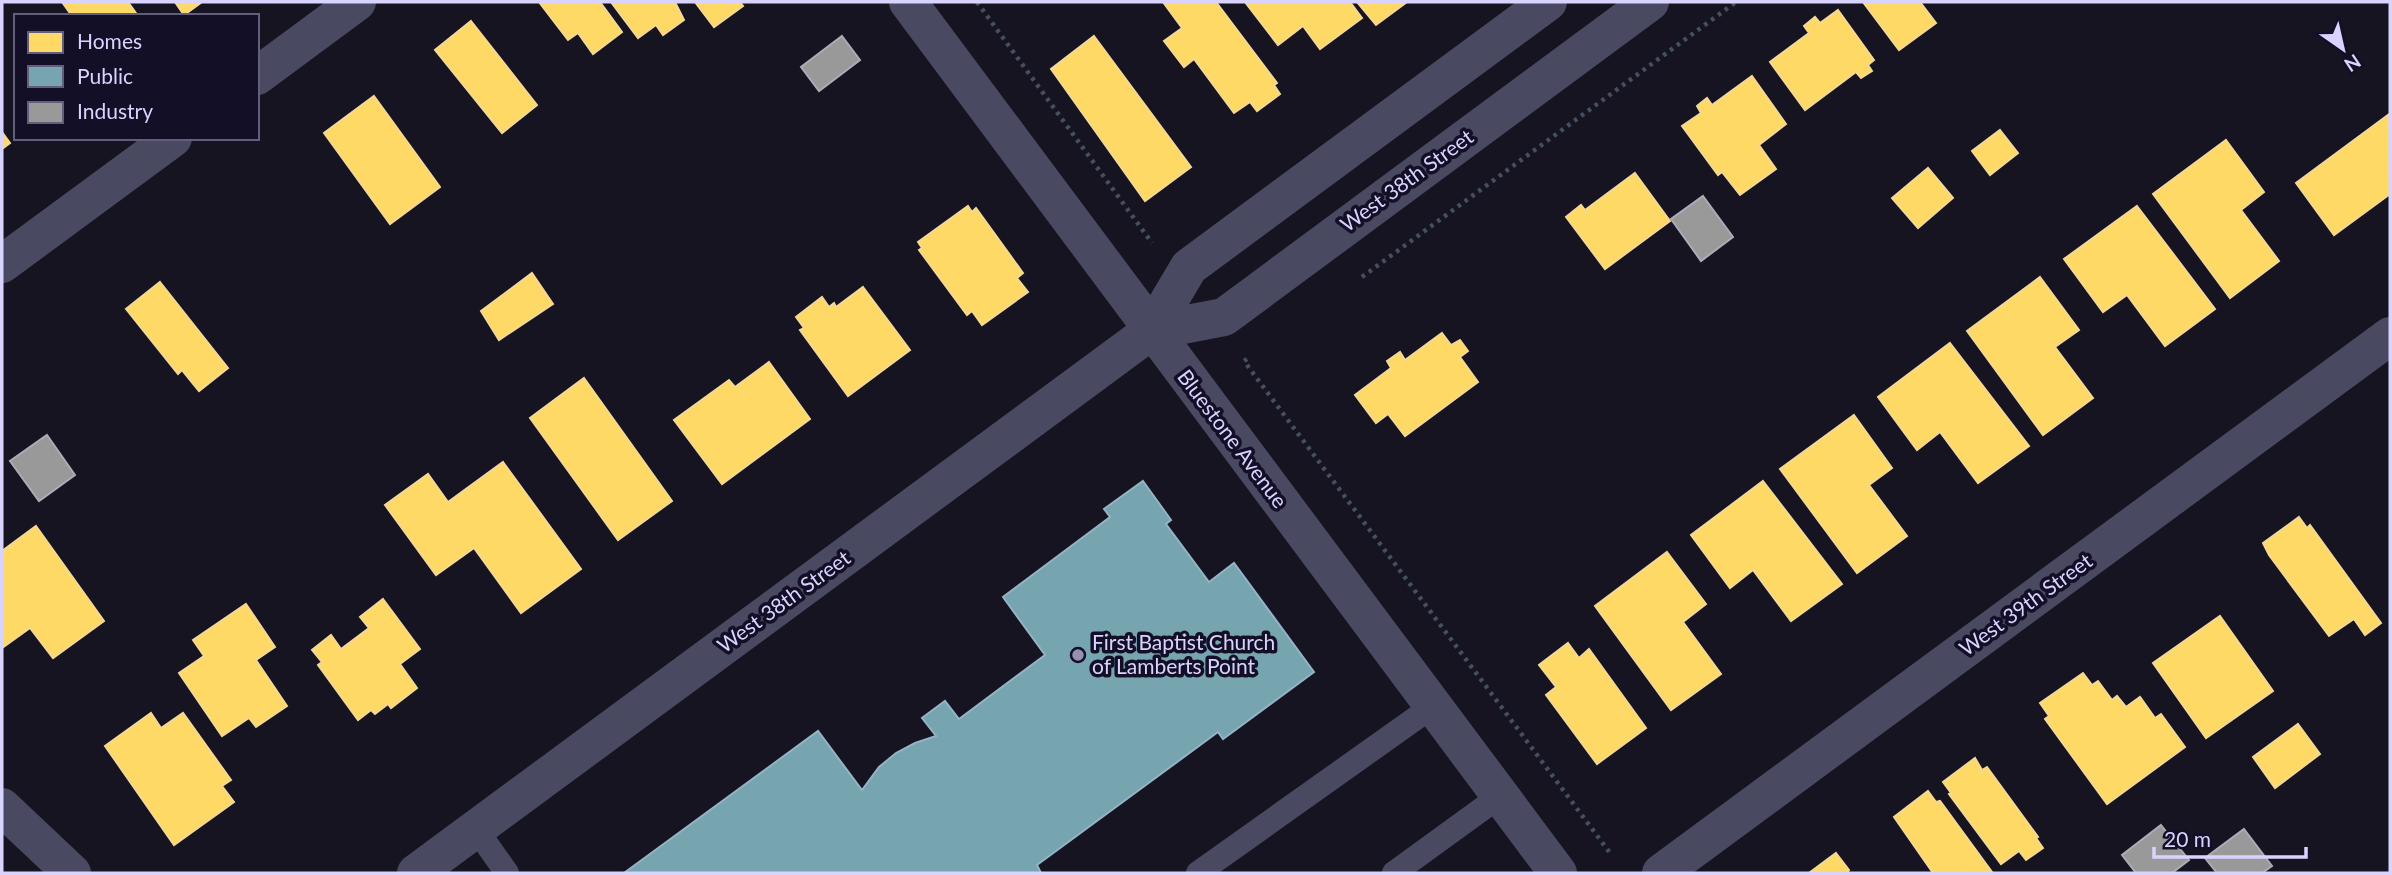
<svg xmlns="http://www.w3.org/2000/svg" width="2392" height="875" viewBox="0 0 2392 875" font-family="Lato,sans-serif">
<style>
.homes{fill:#ffd966;stroke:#f4d894;stroke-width:2}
.public{fill:#76a5af;stroke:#94b3c7;stroke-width:2}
.industry{fill:#999;stroke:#acabb8;stroke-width:2}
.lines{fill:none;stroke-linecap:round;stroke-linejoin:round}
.path{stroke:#44505f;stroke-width:4.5;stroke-dasharray:3.5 5;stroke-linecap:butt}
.service{stroke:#4a4962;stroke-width:24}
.minor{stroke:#4a4962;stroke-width:38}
.tertiary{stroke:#4a4962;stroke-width:38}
.poi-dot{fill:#9591b1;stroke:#130f26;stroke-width:2.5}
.labels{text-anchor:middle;stroke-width:7;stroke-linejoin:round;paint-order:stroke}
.street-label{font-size:21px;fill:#d9d4ff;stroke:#130f26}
.poi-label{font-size:21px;fill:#d9d4ff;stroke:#130f26;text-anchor:start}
</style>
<rect width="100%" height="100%" fill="#161421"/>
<g class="homes">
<path d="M62,2H128L138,16H72Z"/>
<path d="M175,2H202L184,15Z"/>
<path d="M539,2H600L622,32L593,54L578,33L568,40Z"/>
<path d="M611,2H675L684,20L663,35L656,25L638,38Z"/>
<path d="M695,2H740L743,6L714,27Z"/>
<path d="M1163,2H1216L1277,83L1274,85L1280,94L1257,111L1250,102L1234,113L1194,59L1184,67L1164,41L1182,28Z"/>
<path d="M1245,2H1350L1362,18L1320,49L1303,26L1278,45Z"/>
<path d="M1357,2H1407L1376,25Z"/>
<path d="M1863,2H1920L1936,23L1899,50Z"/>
<path d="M1838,10L1874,60L1868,65L1872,71L1861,78L1856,72L1805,110L1770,62L1809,33L1804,26L1815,17L1820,23Z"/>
<path d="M471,21L537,105L502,133L435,50Z"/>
<path d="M1094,36L1191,167L1145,201L1051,69Z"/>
<path d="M1752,76L1786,124L1759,145L1776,169L1740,195L1722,172L1718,175L1682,126L1701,113L1697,106L1707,98L1712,105Z"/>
<path d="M374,96L440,187L390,224L324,133Z"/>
<path d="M2388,115L2390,194L2334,235L2296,183Z"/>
<path d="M2000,130L2018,153L1990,175L1972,151Z"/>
<path d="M2,132L10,143L2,149Z"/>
<path d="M2226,140L2264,192L2241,210L2279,261L2230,298L2153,194Z"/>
<path d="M1928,168L1953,198L1918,228L1892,198Z"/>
<path d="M1635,173L1670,221L1605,269L1566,217L1581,205L1585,210Z"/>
<path d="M968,206L972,212L976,208L1023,273L1017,278L1028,292L982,325L972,311L967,315L919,250L922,248L918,242Z"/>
<path d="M2137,206L2215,309L2165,346L2127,295L2103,312L2064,259Z"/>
<path d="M532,273L553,304L499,340L481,311Z"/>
<path d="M2040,277L2079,330L2055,347L2093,398L2043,435L1967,331Z"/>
<path d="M160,282L228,368L199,391L182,370L178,374L126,309Z"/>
<path d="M863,287L910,350L848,396L800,330L804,328L796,317L822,297L829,307L834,303L836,307Z"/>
<path d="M1442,333L1451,345L1460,340L1468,351L1460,357L1478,382L1405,436L1388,414L1376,423L1355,395L1391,368L1387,361L1400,352L1405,360Z"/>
<path d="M1950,343L2029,446L1978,483L1940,432L1917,450L1878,397Z"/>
<path d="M769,362L810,419L722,484L674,420L729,380L735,387Z"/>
<path d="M584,378L672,501L618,540L530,418Z"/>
<path d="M1854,415L1892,468L1869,485L1907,536L1857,573L1780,469Z"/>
<path d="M503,462L581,569L521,613L474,548L436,575L385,505L428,474L448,502Z"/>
<path d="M1763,481L1842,584L1791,621L1753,570L1730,588L1691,535Z"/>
<path d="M2299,517L2307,528L2310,525L2381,623L2365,635L2354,619L2329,636L2269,555L2263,543Z"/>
<path d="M36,526L104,621L53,658L30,628L2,648V551Z"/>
<path d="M1667,552L1706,604L1683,622L1721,674L1671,710L1595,606Z"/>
<path d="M383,599L420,649L400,664L417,688L391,708L388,704L375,714L371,710L358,720L318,665L322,662L312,650L331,635L341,649L369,628L360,617Z"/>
<path d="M246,604L275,647L256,660L287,706L256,727L249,718L222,736L179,673L204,656L193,640Z"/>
<path d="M2220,616L2273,691L2206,738L2153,663Z"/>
<path d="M1568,643L1579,658L1589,649L1646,728L1597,764L1546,695L1556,687L1539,665Z"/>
<path d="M2083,673L2092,685L2098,681L2112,700L2117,696L2126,707L2140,697L2155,718L2161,714L2185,747L2107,804L2045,719L2049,716L2040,703Z"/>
<path d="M151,713L161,728L183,713L231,780L222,786L234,802L174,845L105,746Z"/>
<path d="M2298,724L2320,754L2275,788L2253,757Z"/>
<path d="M1975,758L1982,770L1987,767L2038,837L2036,838L2043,848L2026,860L2019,851L2001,864L1949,794L1951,793L1943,782Z"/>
<path d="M1928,791L1936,802L1940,801L1992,872L1933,873L1894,817Z"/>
<path d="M1836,853L1849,870L1847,873H1809Z"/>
</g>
<path class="public" d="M1143,481L1171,520L1166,524L1209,582L1234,563L1314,672L1223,739L1218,732L1037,865L1041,873H624L818,731L862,790L879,767L896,753L915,743L936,736L922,718L945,701L959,719L1045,655L1003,597L1110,517L1104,509Z"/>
<g class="industry">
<path d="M842,36L860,60L819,91L801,67Z"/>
<path d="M1703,196L1733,237L1701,261L1671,219Z"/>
<path d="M47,435L75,475L39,501L10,461Z"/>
<path d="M2161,825L2189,860L2172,873H2136L2122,855Z"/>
<path d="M2244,829L2272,866L2262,873H2217L2205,858Z"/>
</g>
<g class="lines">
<g class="path">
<path d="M977,2L1152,243"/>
<path d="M1362,277L1736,2"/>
<path d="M1247,359L1244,361L1610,853"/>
</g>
<g class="service">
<path d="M476,829L507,873"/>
<path d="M1198,873L1433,706"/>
<path d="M1394,873L1500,796"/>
</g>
<g class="minor">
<path d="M908,2L1558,873"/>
<path d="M257,76L357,2"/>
<path d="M2,264L173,138"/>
<path d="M2,807L72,873"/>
<path d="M1661,873L2390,336"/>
</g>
<g class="tertiary">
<path d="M1151,331L1224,317L1650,2"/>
<path d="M416,873L1151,331L1189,267L1548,2"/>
</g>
</g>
<circle class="poi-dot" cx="1078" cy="655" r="7"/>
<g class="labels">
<g class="street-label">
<text transform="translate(1407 181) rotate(-36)" y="7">West 38th Street</text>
<text transform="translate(1232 439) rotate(53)" y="7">Bluestone Avenue</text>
<text transform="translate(784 602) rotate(-36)" y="7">West 38th Street</text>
<text transform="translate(2026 605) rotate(-36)" y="7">West 39th Street</text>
</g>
<g class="poi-label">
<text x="1092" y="650">First Baptist Church<tspan x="1092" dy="24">of Lamberts Point</tspan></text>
</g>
</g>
<rect width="2392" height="875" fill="none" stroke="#d9d4ff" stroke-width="7"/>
<rect x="14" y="14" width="245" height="126" fill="#130f26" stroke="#625e7d" stroke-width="2"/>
<rect x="28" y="32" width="35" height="21" fill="#ffd966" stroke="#625e7d" stroke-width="2"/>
<text x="77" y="49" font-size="21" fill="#d9d4ff">Homes</text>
<rect x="28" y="66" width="35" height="21" fill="#76a5af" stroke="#625e7d" stroke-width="2"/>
<text x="77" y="84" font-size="21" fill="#d9d4ff">Public</text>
<rect x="28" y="102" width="35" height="21" fill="#999999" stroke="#625e7d" stroke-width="2"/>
<text x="77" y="119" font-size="21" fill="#d9d4ff">Industry</text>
<g transform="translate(2343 49) rotate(146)" stroke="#130f26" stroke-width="5" paint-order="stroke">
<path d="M0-5L12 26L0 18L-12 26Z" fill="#d9d4ff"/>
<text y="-10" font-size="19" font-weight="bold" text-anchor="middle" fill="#d9d4ff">N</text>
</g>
<path d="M2154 847v10h152v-10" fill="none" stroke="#d9d4ff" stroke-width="3.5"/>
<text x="2164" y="847" font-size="21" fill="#d9d4ff" stroke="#130f26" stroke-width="5" paint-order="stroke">20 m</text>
</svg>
